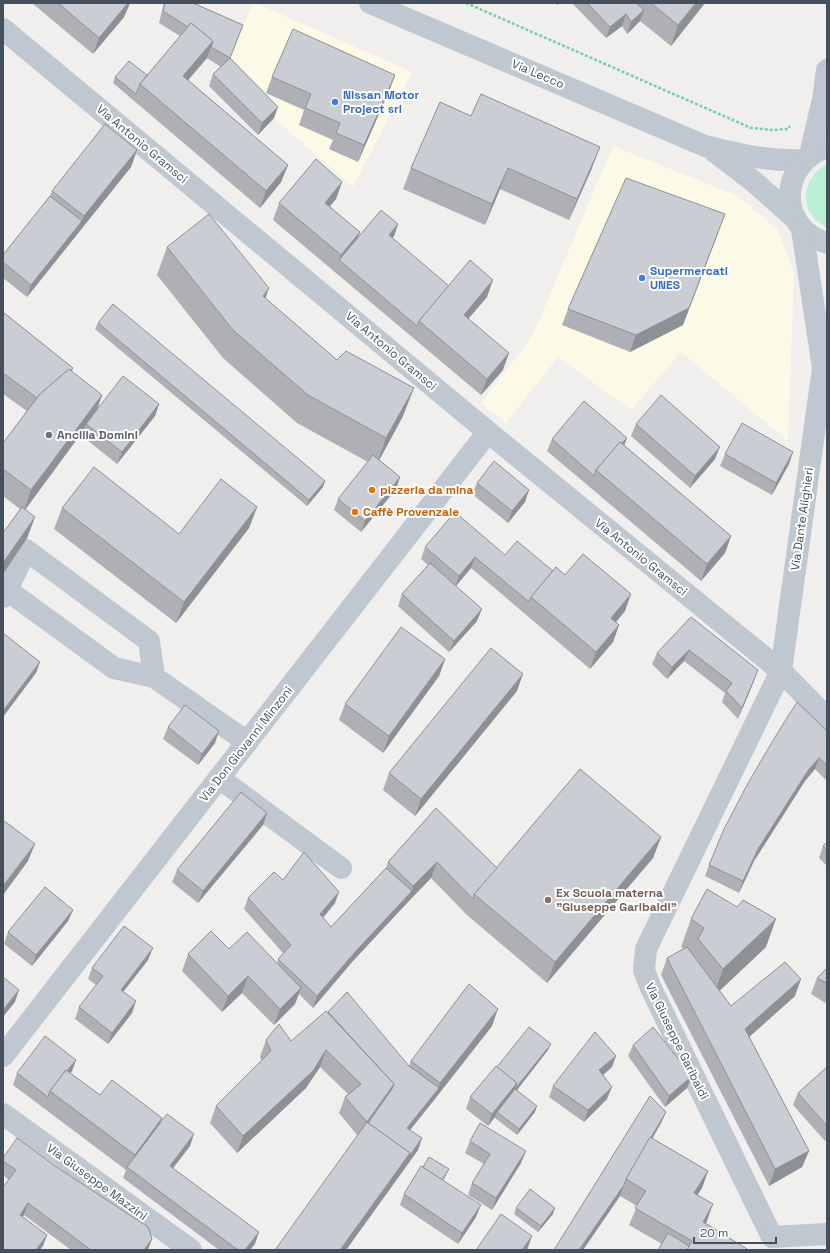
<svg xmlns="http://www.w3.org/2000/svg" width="830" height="1253" viewBox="0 0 830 1253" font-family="'Space Grotesk',sans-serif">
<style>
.commercial{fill:#fcf9e7}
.green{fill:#bcf0d6}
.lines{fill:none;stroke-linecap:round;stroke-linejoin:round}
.path{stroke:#73ceac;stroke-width:2.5;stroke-dasharray:3 2;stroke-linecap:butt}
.minor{stroke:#bfc7d1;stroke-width:22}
.wall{fill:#aeb0b6}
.shaded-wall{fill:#8d9094}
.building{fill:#cacdd4;stroke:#8d9094}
.shop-dot{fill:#3f7fe0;stroke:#fff;stroke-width:1.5}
.worship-dot{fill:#6b7280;stroke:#fff;stroke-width:1.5}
.food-dot{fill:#e8710a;stroke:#fff;stroke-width:1.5}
.education-dot{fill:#8d6e63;stroke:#fff;stroke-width:1.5}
.labels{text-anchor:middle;stroke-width:4;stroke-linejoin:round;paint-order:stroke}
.street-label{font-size:12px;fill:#464f5c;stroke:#fff}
.shop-label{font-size:12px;font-weight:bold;fill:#366cbe;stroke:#fff;text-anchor:start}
.worship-label{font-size:12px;font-weight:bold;fill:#5b616d;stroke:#fff;text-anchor:start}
.food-label{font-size:12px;font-weight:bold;fill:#c56008;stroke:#fff;text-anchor:start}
.education-label{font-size:12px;font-weight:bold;fill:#785e54;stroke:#fff;text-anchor:start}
</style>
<rect width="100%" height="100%" fill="#f1efee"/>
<g class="commercial">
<path d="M253,3H255L412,72L353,187L274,118L225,69Z"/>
<path d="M613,146L738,196L778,230L794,274L788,441L681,352L631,410L558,357L506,423L481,403L532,337Z"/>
</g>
<path class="green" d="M827,164V228C824,225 819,223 816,220C798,202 805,176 827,164Z"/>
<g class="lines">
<path class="path" d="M466,3L751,128L773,130L788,129L790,126"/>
<g class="minor">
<path d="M370,3L705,146C739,154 769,162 804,160"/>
<path d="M3,29L488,432L781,671L827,718"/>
<path d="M827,147C778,164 777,229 827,243"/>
<path d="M715,152L753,181L796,219"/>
<path d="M810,155L823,99L827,70"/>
<path d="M802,229L823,368"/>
<path d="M7,590L114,668L154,677"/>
<path d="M3,597L7,590L26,550L149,641L154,677L247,742"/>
<path d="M219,778L341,868"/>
<path d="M3,1056L488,432"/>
<path d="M3,1114L191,1250"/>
<path d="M772,1237L650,986L644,970L646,949L781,671L823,368L827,353"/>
<path d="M772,1237L827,1234"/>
</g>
</g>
<g class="wall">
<path d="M32,3H130L124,17L93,54Z"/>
<path d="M164,3H193L243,25L230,58L274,118L258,135L209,86L213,74L221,67L207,58L188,80L288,165L281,182L260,208L113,83L115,77L147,75L180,36L159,23Z"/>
<path d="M553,3H559L558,5Z"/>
<path d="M572,3H705L671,46L640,21L627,34L622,26L606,38Z"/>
<path d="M395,75L389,91L358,162L329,149L333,140L299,125L304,110L266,93L272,77Z"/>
<path d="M471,116L592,168L569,220L500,189L485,225L403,189L411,168Z"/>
<path d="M137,150L131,167L27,297L3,278V255L50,196L52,191Z"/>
<path d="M342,182L336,199L330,206L358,237L398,224L394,236L392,238L449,286L487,297L468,319L503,370L481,395L273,220L279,203Z"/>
<path d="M719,230L683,325L630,352L562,325L568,309Z"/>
<path d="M167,247L337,360L403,416L379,460L400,477L396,489L361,532L334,510L338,499L368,462L297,423L223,358L157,275Z"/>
<path d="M3,312L73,368L72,372L102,395L97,411L159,404L155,416L117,464L82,436L83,431L25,510L35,517L27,538L5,571L3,575V533L20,509L3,496V443L27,411L3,394Z"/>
<path d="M98,323L323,487L307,506L95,329Z"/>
<path d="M636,424L715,459L690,488L631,436Z"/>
<path d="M552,439L624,445L731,536L725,553L701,581L547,451Z"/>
<path d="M725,454L789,464L772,495L720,466Z"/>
<path d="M477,483L525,502L508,523L472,494Z"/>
<path d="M257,507L249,528L176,623L54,529L62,508L179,534Z"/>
<path d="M425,547L505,555L565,575L625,611L616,622L619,625L613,642L590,669L471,568L456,586L477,621L449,652L398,606L402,594L428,565L421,559Z"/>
<path d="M691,617L754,681L738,719L722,702L725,693L684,661L667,679L652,664L657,653Z"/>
<path d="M445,659L439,676L383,753L339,720L345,704Z"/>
<path d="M517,691L415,816L383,790L389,773Z"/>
<path d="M168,727L215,743L198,765L163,739Z"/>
<path d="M827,731V781L815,769L805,781L754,861L739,893L705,876L709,865Z"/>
<path d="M436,808L497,868L661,837L653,858L547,983L467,915L431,878L407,903L352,962L313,1008L299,994L295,1004L274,1025L242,993L222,1012L182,971L188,954L229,949L277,963L278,959L283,953L244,909L248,898L283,880L335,903L323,918L331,927L386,868L388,862Z"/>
<path d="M267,813L263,825L198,903L172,882L177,870Z"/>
<path d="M827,842V866L819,858L823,846Z"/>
<path d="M73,910L68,921L32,966L4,944L8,932Z"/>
<path d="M691,919L766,947L719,991L731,1006L795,996L749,1037L809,1151L802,1167L769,1186L661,975L667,958L684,949L681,947Z"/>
<path d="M148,960L123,992L132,1013L108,1044L75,1019L79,1007L96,985L88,979L92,968Z"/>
<path d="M827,968V1004L811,994L817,978Z"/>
<path d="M328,1012L409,1066L411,1061L492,1026L434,1100L410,1130L422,1138L418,1150L346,1250L357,1135L339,1113L345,1097L348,1094L320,1067L306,1088L237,1153L210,1123L216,1106L262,1061L260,1057L266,1040L291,1041Z"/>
<path d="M633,1045L687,1088L665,1107L628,1056Z"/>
<path d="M548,1050L517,1090L535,1112L517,1135L495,1118V1117L488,1126L466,1109L470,1097L497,1067Z"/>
<path d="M76,1060L72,1071L70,1073L100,1095L162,1118L160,1123L190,1146L173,1168L255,1244L250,1250H219L123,1178L126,1170L13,1085L17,1073Z"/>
<path d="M612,1067L603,1075L607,1099L584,1122L549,1097L553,1086Z"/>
<path d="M827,1067V1139L825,1141L793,1105L798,1093Z"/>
<path d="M666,1112L661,1123L652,1139L708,1171L702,1188L697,1195L707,1221L706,1223L747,1249L662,1244L629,1225L637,1206L620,1196L583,1250H554Z"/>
<path d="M470,1141L521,1163L492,1210L468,1195L472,1183L484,1164L465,1153Z"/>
<path d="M3,1158L148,1250H71L24,1215L22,1217L43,1246L3,1250L9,1180L3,1175Z"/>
<path d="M446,1175L443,1180L476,1217L458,1244L400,1205L404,1194Z"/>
<path d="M516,1208L553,1214L538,1232L514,1214Z"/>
</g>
<g class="shaded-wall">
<path d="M128,3H130L124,17L93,54L99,38Z"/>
<path d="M696,3H705L671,46L678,25Z"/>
<path d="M644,10L640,21L627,34L631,22Z"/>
<path d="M626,14L622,26L606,38L610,27Z"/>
<path d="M213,41L207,58L177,93L183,76Z"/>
<path d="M395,75L389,91L358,162L364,145Z"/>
<path d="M278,107L274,118L258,135L262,123Z"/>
<path d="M600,147L592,168L569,220L577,199Z"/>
<path d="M137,150L131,167L27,297L31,285L82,221L84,216Z"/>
<path d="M288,165L281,182L260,208L266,191Z"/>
<path d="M508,168L500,189L485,225L492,204Z"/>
<path d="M342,182L336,199L319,219L325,203Z"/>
<path d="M398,224L394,236L384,247L389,235Z"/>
<path d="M719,230L683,325L630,352L636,335Z"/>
<path d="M360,232L354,249L339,260L341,255Z"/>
<path d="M493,280L487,297L457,332L464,315Z"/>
<path d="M269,288L259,317L263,296Z"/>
<path d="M509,353L503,370L481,395L487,379Z"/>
<path d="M414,388L403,416L376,466L386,438Z"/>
<path d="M102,395L94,417L86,424L83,431L24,511L31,490Z"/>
<path d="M159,404L155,416L117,464L122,452Z"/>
<path d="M627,438L623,449L598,472Z"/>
<path d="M720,447L715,459L690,488L695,476Z"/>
<path d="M793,452L789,464L772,495L776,483Z"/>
<path d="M400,477L396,489L361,532L365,521Z"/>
<path d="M325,481L323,487L307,506L309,500Z"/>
<path d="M529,490L525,502L508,523L512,511Z"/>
<path d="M257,507L249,528L176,623L184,602Z"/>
<path d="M35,517L27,538L5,571L3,575V563Z"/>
<path d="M731,536L725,553L701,581L707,564Z"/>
<path d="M475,557L471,568L455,587L459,576Z"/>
<path d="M631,594L625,611L605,635L611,618Z"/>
<path d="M482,609L477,621L449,652L454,641Z"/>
<path d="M619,625L613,642L590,669L596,652Z"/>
<path d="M689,650L684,661L667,679L672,667Z"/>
<path d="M445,659L439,676L383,753L389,736Z"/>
<path d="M40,662L36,673L3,717V711Z"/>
<path d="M758,670L754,681L738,719L742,708Z"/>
<path d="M523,674L517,691L415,816L421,799Z"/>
<path d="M219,731L215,743L198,765L202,754Z"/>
<path d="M819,758L815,769L805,781L754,861L739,893L743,881L758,849L809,769Z"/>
<path d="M267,813L263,825L198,903L203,891Z"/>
<path d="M661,837L653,858L547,983L555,962Z"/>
<path d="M35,844L28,861L3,895V886Z"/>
<path d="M437,862L431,878L407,903L352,962L313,1008L317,996L356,951L412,891L413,886Z"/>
<path d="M339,892L335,903L316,926L320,914Z"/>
<path d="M73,910L68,921L32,966L36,955Z"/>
<path d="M776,919L766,947L713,997L723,969Z"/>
<path d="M153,948L148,960L116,1001L121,990Z"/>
<path d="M248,976L242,993L222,1012L228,996Z"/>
<path d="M801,979L795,996L739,1046L745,1029Z"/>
<path d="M301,988L295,1004L274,1025L280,1009Z"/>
<path d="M19,990L15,1002L3,1017V1010Z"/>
<path d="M136,1001L132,1013L108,1044L112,1033Z"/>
<path d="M498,1009L492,1026L434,1100L440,1083Z"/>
<path d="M551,1044L548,1050L513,1095L515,1089Z"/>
<path d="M326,1050L320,1067L306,1088L237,1153L243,1136Z"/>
<path d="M616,1056L612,1067L595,1082L599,1070Z"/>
<path d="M76,1060L72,1071L54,1095L51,1092Z"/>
<path d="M692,1076L687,1088L665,1107L669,1096Z"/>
<path d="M517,1083L513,1095L497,1112L495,1117L488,1126L492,1114Z"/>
<path d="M394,1084L388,1100L368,1129L367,1122Z"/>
<path d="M612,1087L607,1099L584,1122L588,1110Z"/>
<path d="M439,1088L434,1100L403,1139L407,1128Z"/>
<path d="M537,1106L535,1112L517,1135L519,1129Z"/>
<path d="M666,1112L661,1123L628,1181L627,1180Z"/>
<path d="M162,1118L156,1134L130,1169L135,1155Z"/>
<path d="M194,1134L190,1146L166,1177L170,1166Z"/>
<path d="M422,1138L418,1150L346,1250H340L410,1153Z"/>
<path d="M526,1151L521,1163L492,1210L496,1198Z"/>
<path d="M809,1151L802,1167L769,1186L775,1169Z"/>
<path d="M449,1169L446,1175L437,1190L439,1184Z"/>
<path d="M708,1171L702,1188L688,1210L694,1193Z"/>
<path d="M624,1184L620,1196L583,1250H579Z"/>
<path d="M28,1203L24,1215L15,1226L20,1215Z"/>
<path d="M713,1204L707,1221L697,1238L703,1222Z"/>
<path d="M481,1205L476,1217L458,1244L462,1233Z"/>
<path d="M555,1208L553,1214L538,1232L541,1226Z"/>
<path d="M259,1232L255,1244L250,1250H245Z"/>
<path d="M47,1235L43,1246L40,1250H36Z"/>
<path d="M532,1236L527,1250H522Z"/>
<path d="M152,1239L148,1250H144Z"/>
</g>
<g class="building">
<path d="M58,3H128L99,38Z"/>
<path d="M165,3H193L243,25L230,58L278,107L262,123L213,74L230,58L211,47L213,41L191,23L188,27L163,11Z"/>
<path d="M587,3H636L644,10L631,22L626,14L610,27Z"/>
<path d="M651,3H696L678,25Z"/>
<path d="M191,23L213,41L183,76L288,165L266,191L140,84Z"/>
<path d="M293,29L395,75L364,145L336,133L340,123L305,108L311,94L272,77Z"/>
<path d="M129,61L147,75L140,84L136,94L115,77Z"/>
<path d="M481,94L600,147L577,199L508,168L492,204L411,168L440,102L471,116Z"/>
<path d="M105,124L137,150L84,216L52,191Z"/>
<path d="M316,159L342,182L325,203L360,232L341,255L279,203Z"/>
<path d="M626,178L725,214L689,308L636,335L568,309Z"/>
<path d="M50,196L82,221L31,285L3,262V255Z"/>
<path d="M381,210L398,224L389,235L449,286L419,321L417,326L339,260Z"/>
<path d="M209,214L269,288L263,296L337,360L346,351L414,388L386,438L308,395L233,330L167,247Z"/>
<path d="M470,260L493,280L464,315L509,353L487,379L419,321Z"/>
<path d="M113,304L325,481L309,500L98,323Z"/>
<path d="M3,312L73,368L70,371L69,369L40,394L37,398L3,373Z"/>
<path d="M69,369L102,395L31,490L3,469V443L40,394Z"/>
<path d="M123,376L159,404L122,452L86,424Z"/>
<path d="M661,395L720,447L695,476L636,424Z"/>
<path d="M584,401L627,438L622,443L620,442L596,470L594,476L552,439Z"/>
<path d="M742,423L793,452L776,483L725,454Z"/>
<path d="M620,442L731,536L707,564L596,470Z"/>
<path d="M373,455L400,477L365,521L338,499Z"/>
<path d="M494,461L529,490L512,511L477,483Z"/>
<path d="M94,467L179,534L221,479L257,507L184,602L62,508Z"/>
<path d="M22,507L35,517L3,563V533Z"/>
<path d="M455,512L505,555L517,541L553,571L531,597L529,602L475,557L459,576L425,547Z"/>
<path d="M583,554L631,594L611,618L619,625L596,652L531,597L556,567L565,575Z"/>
<path d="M430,563L482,609L454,641L402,594Z"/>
<path d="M3,567L5,569L3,572Z"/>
<path d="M691,617L758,670L742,708L726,691L732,683L689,650L672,667L657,653Z"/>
<path d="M401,627L445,659L389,736L345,704Z"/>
<path d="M3,633L40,662L3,711Z"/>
<path d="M491,648L523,674L421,799L389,773Z"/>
<path d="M797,702L827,731V765L819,758L809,769L758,849L743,881L709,865L724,829L747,785L772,742Z"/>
<path d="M185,705L219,731L202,754L168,727Z"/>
<path d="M580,769L661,837L555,962L474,894Z"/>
<path d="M241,792L267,813L203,891L177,870Z"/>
<path d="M436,808L497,868L474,894L473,899L437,862L413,886L388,862Z"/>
<path d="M3,820L35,844L3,886Z"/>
<path d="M827,842V850L823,846Z"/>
<path d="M304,852L339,892L320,914L331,927L386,868L412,891L356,951L317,996L278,959L291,945L248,898L274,872L283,880Z"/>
<path d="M45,887L73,910L36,955L8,932Z"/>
<path d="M707,889L737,907L743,900L776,919L723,969L698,939L704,928L691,919Z"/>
<path d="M124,926L153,948L121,990L136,1001L112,1033L79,1007L103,976L92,968Z"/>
<path d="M211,931L229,949L247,932L301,988L280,1009L248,976L228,996L188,954Z"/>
<path d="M687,947L731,1006L785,962L801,979L745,1029L809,1151L775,1169L667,958Z"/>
<path d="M827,968V983L817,978Z"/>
<path d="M3,977L19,990L3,1010Z"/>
<path d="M469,984L498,1009L440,1083L411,1061Z"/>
<path d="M347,992L409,1066L439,1088L407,1128L422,1138L408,1158L410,1153L368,1123L392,1089L394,1084L328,1012Z"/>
<path d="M326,1011L394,1084L367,1122L345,1097L361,1084L326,1050L313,1071L243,1136L216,1106L271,1051L266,1040L279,1024L291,1041Z"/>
<path d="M529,1027L551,1044L515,1089L517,1083L497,1067Z"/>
<path d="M653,1027L692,1076L669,1096L633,1045Z"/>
<path d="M595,1032L616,1056L599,1070L612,1087L588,1110L553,1086Z"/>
<path d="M45,1036L76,1060L67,1071L66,1070L50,1091L48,1097L17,1073Z"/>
<path d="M496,1066L517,1083L492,1114L470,1097Z"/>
<path d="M827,1067V1126L798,1093Z"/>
<path d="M66,1070L100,1095L112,1080L162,1118L135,1155L50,1091Z"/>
<path d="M515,1089L537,1106L519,1129L497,1112Z"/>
<path d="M650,1096L666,1112L626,1179L624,1185L579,1250H554Z"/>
<path d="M167,1114L194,1134L170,1166L259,1232L245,1250H238L127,1167Z"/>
<path d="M367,1122L410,1153L340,1250H275Z"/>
<path d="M480,1123L526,1151L496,1198L472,1183L490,1154L470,1141Z"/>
<path d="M650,1137L708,1171L694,1193L713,1204L703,1222L747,1249V1250H687L692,1241L635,1208L646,1191L626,1179Z"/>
<path d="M17,1138L55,1166L148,1227L152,1239L144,1250H91L28,1203L20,1215L47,1235L36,1250H3V1187L16,1170L3,1161V1158Z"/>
<path d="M429,1157L449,1169L442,1180L423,1167Z"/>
<path d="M421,1166L481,1205L462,1233L404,1194Z"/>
<path d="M530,1189L555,1208L541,1226L516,1208Z"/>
<path d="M501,1214L532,1236L522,1250H476Z"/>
<path d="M668,1233L689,1246L687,1250H658Z"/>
</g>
<g class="shop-dot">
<circle cx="335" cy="102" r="4"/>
<circle cx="642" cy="278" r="4"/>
</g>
<circle class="worship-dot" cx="49" cy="435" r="4"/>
<g class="food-dot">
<circle cx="372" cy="490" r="4"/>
<circle cx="355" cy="512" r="4"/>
</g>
<circle class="education-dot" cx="548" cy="900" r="4"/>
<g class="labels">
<g class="street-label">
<text transform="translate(538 74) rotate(23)" y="4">Via Lecco</text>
<text transform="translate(142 144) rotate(40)" y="4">Via Antonio Gramsci</text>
<text transform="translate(391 351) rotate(40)" y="4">Via Antonio Gramsci</text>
<text transform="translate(802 519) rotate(-82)" y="4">Via Dante Alighieri</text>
<text transform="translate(641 557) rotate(39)" y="4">Via Antonio Gramsci</text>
<text transform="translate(246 744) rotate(-52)" y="4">Via Don Giovanni Minzoni</text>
<text transform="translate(677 1041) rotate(64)" y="4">Via Giuseppe Garibaldi</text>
<text transform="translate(97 1182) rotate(36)" y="4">Via Giuseppe Mazzini</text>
</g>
<g class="shop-label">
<text x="343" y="99">Nissan Motor<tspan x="343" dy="14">Project srl</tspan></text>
<text x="650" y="275">Supermercati<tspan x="650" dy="14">UNES</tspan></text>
</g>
<g class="worship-label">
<text x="57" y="439">Ancilla Domini</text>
</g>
<g class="food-label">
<text x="380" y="494">pizzeria da mina</text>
<text x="363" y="516">Caffè Provenzale</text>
</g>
<g class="education-label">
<text x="556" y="897">Ex Scuola materna<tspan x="556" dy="14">"Giuseppe Garibaldi"</tspan></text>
</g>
</g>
<rect width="830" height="1253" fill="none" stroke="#464f5c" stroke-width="8"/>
<path d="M694 1237v6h82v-6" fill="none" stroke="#464f5c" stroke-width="2"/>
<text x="700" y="1237" font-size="12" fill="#464f5c" stroke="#ffffff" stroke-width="3" paint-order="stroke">20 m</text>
</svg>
